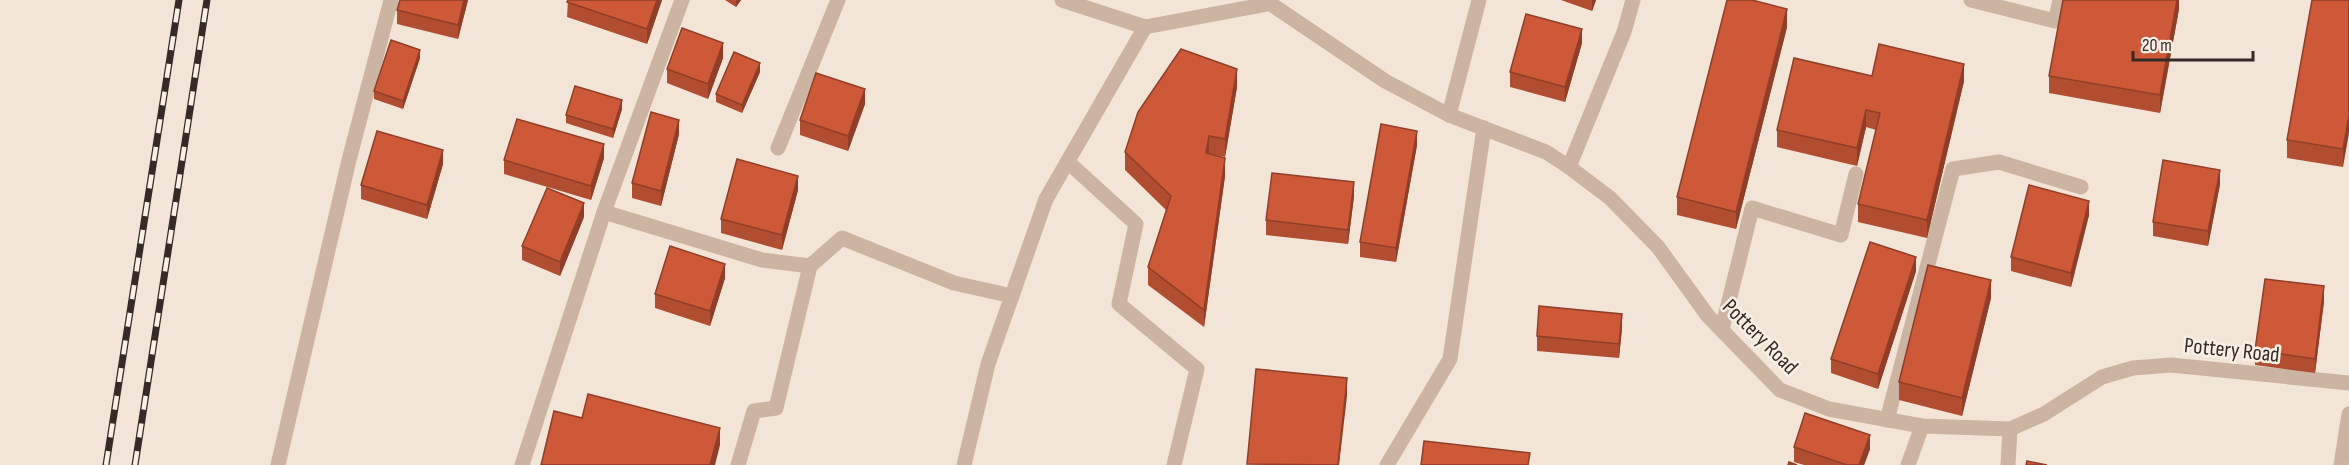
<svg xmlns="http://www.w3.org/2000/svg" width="2349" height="465" viewBox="0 0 2349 465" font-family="'Sofia Sans Condensed',sans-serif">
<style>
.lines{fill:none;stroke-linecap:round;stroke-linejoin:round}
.minor{stroke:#cbb4a2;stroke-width:15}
.rail-casing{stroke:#352a25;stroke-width:7}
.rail{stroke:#faefe3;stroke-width:4.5;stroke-dasharray:14;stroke-linecap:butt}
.wall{fill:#b14d31}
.shaded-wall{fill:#903e28}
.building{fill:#ce5939;stroke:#903e28;stroke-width:1.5}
.labels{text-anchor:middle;stroke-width:5;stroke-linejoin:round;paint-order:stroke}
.street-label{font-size:22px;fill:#352a25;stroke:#faefe3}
</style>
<rect width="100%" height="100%" fill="#f2e5d7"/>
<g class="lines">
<g class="minor">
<path d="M1062,0L1145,27L1268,4"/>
<path d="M1265,0L1385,81L1449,115L1546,152L1569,167L1610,198L1658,247L1708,316L1780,390L1829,409L1922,426L2010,429L2044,414L2102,377L2133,368L2171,365L2349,383"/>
<path d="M1971,0L2055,21L2060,0"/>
<path d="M1449,115L1479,0"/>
<path d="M778,148L838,0"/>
<path d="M1068,162L1136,224L1119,304L1197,369L1174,465"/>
<path d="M1569,167L1624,32L1633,0"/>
<path d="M604,212L762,260L810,266"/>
<path d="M1722,329L1752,208L1841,235L1856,174"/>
<path d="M1887,420L1953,169L1999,162L2081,187"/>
<path d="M278,465L349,160L391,0"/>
<path d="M522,465L604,212L682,0"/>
<path d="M738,465L754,411L776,408L810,266L842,238L954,283L1012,296"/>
<path d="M964,465L988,364L1046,199L1145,27"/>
<path d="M1387,465L1450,359L1484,128"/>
<path d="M1908,465L1922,426"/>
<path d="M2008,465L2010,429"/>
<path d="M2341,465L2349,414"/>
</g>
<defs>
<g id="rail">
<path d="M106,465L179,0"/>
<path d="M135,465L207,0"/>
</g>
</defs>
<use href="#rail" class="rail-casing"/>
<use href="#rail" class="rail"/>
</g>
<g class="wall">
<path d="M400,0H468L458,39L397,24V10Z"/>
<path d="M568,0H662L647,44L567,17Z"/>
<path d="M725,0H741L736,7Z"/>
<path d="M1561,0H1596L1592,11Z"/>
<path d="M2179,0V9L2160,113L2049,93V76Z"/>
<path d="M2349,0L2343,167L2287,158V140Z"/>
<path d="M1787,27L1736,229L1677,215V197Z"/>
<path d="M1582,43L1565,102L1510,87V72Z"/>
<path d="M420,58L403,109L374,99V91Z"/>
<path d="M723,58L708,99L667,83V69Z"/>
<path d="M760,72L742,113L716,102V94Z"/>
<path d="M1872,76L1964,81L1927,238L1858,222V204L1876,130L1866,127L1857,166L1777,147V130Z"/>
<path d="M1237,87L1225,157L1209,154L1225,176L1204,327L1148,285V267L1166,210L1125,170V152Z"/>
<path d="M865,104L848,151L800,135V120Z"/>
<path d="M622,109L613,138L566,123V115Z"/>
<path d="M679,134L661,206L632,198V183Z"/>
<path d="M1417,145L1396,262L1360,257V242Z"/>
<path d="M604,158L591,200L504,174V160Z"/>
<path d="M443,164L427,219L361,199V185Z"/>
<path d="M2220,184L2208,246L2153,236V222Z"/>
<path d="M798,190L782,250L721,233V219Z"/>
<path d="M1354,196L1348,244L1266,235V220Z"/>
<path d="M2089,215L2071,287L2011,271V257Z"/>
<path d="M584,217L560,276L522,260V246Z"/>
<path d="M1916,271L1878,389L1831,373V359Z"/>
<path d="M725,278L710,326L655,308V294Z"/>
<path d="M1991,298L1962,416L1899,400V382Z"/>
<path d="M2324,301L2315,373L2255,365V350Z"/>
<path d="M1622,328L1619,358L1537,351V336Z"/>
<path d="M1794,447L1870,449L1864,465H1804L1794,462Z"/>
</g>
<g class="shaded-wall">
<path d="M464,0H468L458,39V25Z"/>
<path d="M657,0H662L647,44V29Z"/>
<path d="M736,0H741L736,7Z"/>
<path d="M1592,0H1596L1592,11Z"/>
<path d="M2177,0H2179V9L2160,113V95Z"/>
<path d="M1787,9V27L1736,229V212Z"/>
<path d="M1582,29V43L1565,102V87Z"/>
<path d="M723,43V58L708,99V84Z"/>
<path d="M420,50V58L403,109V101Z"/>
<path d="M760,63V72L742,113V105Z"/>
<path d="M1964,64V81L1927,238V220Z"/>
<path d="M1237,69V87L1225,157V139Z"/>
<path d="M865,89V104L848,151V136Z"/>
<path d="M622,100V109L613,138V129Z"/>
<path d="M1866,110V127L1857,166V148Z"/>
<path d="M2349,115V133L2343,167V149Z"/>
<path d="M679,120V134L661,206V191Z"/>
<path d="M1417,131V145L1396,262V248Z"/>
<path d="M1209,136V154L1206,153Z"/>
<path d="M604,144V158L591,200V186Z"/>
<path d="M443,150V164L427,219V205Z"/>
<path d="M1225,158V176L1204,327V310Z"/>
<path d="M2220,170V184L2208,246V231Z"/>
<path d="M798,176V190L782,250V235Z"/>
<path d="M1354,182V196L1348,244V230Z"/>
<path d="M2089,201V215L2071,287V273Z"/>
<path d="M584,203V217L560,276V262Z"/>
<path d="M1916,257V271L1878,389V374Z"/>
<path d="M725,264V278L710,326V311Z"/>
<path d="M1991,280V298L1962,416V398Z"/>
<path d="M2324,286V301L2315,373V359Z"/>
<path d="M1622,314V328L1619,358V344Z"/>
<path d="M1347,378V396L1339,465H1338Z"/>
<path d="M720,428V445L715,465H710Z"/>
<path d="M1870,435V449L1864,465H1859Z"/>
</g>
<g class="building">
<path d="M400,0H464L458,25L397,10Z"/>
<path d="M568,0H657L647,29L567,2Z"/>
<path d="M1727,0H1752L1787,9L1736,212L1677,197Z"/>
<path d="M2063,0H2177L2160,95L2049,76Z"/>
<path d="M2312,0H2349V115L2343,149L2287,140Z"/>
<path d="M1526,14L1582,29L1565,87L1510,72Z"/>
<path d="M682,28L723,43L708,84L667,69Z"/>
<path d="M391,40L420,50L403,101L374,91Z"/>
<path d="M1879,44L1964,64L1927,220L1858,204L1880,113L1866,110L1857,148L1777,130L1794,58L1872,76Z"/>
<path d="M1181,49L1237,69L1225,139L1209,136L1206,153L1225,158L1204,310L1148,267L1171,196L1125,152L1138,112Z"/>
<path d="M734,52L760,63L742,105L716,94Z"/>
<path d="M816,73L865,89L848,136L800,120Z"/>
<path d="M575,86L622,100L613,129L566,115Z"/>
<path d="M651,112L679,120L661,191L632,183Z"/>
<path d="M517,119L604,144L591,186L504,160Z"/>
<path d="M1381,124L1417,131L1396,248L1360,242Z"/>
<path d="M377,131L443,150L427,205L361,185Z"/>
<path d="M737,159L798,176L782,235L721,219Z"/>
<path d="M2163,160L2220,170L2208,231L2153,222Z"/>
<path d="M1272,173L1354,182L1348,230L1266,220Z"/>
<path d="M2029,185L2089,201L2071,273L2011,257Z"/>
<path d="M547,188L584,203L560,262L522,246Z"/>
<path d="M1870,242L1916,257L1878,374L1831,359Z"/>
<path d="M670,246L725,264L710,311L655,294Z"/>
<path d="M1928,265L1991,280L1962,398L1899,382Z"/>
<path d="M2265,279L2324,286L2315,359L2255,350Z"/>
<path d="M1539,306L1622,314L1619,344L1537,336Z"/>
<path d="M1256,369L1347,378L1338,465L1247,464Z"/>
<path d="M588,394L720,428L710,465H541L554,411L582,418Z"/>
<path d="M1805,413L1870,435L1859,465H1847L1794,447Z"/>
<path d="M1424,441L1530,453L1528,465H1421Z"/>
<path d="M2027,461L2047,465H2026Z"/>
<path d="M1789,462L1797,465H1788Z"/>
</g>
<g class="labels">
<g class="street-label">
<text transform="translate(1761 336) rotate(45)" y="8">Pottery Road</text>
<text transform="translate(2232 349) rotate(6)" y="8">Pottery Road</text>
</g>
</g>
<path d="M2133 51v9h120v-9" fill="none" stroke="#352a25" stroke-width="3"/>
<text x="2142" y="51" font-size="18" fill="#352a25" stroke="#faefe3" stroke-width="4.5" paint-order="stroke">20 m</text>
</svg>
